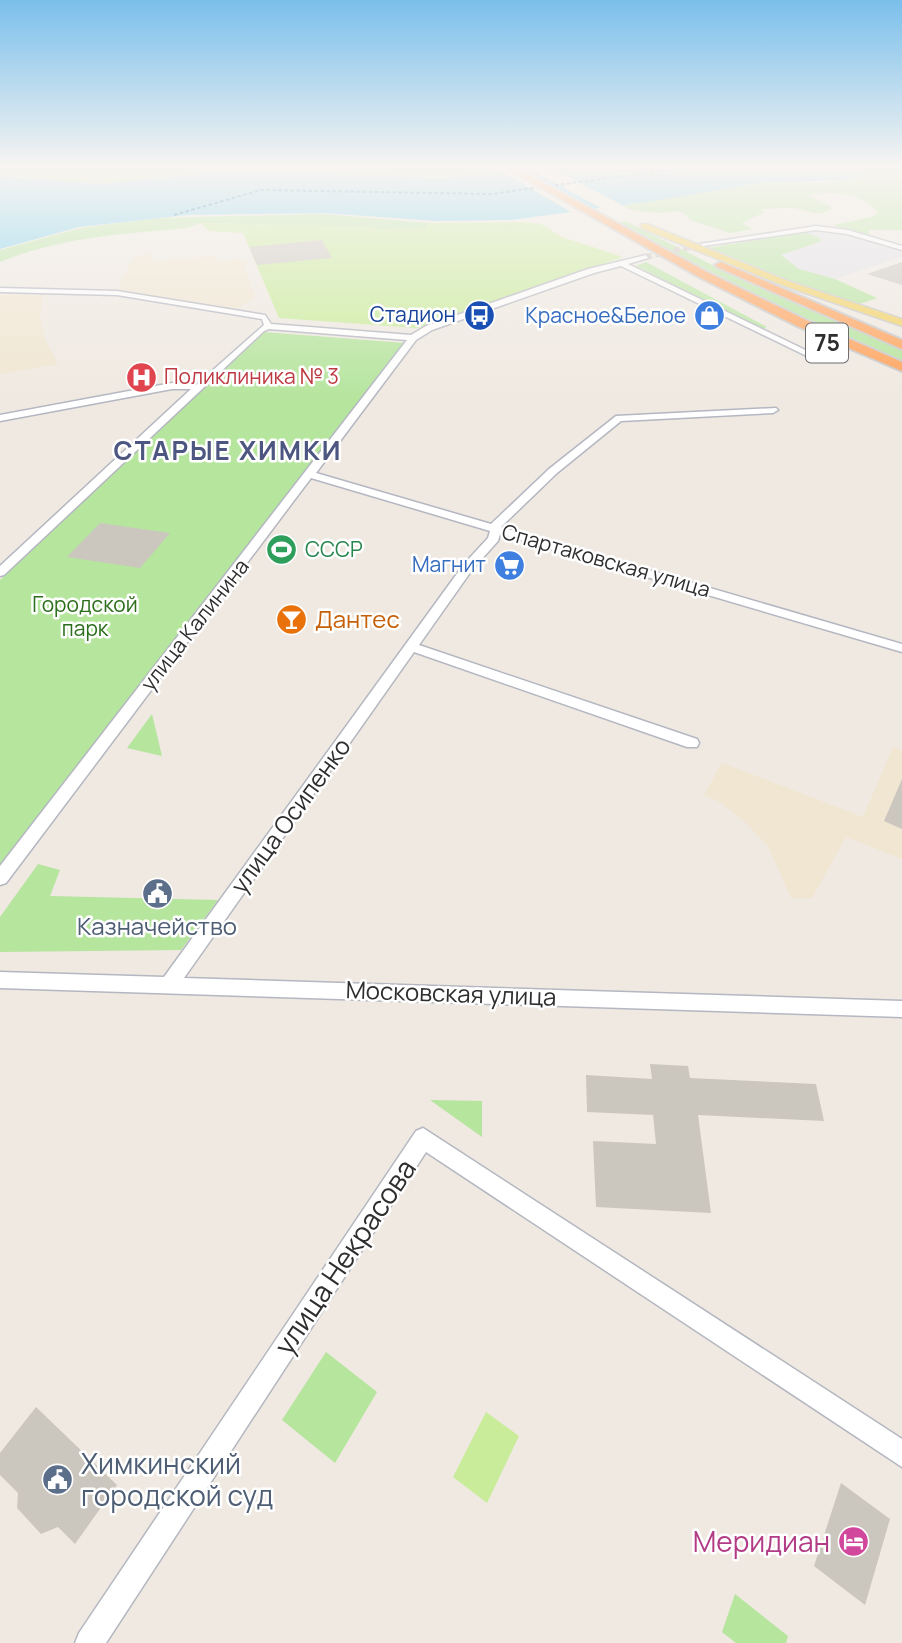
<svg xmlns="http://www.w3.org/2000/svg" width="902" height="1643" viewBox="0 0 902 1643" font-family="Manrope,sans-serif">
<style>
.industrial{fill:#e3e1e8}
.education{fill:#f0e6d1}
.green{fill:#b6e59e}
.pitch{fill:#c9ec9a}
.water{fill:#75cff0}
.pier{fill:#efe9e1}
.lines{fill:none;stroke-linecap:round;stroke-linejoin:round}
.ferry{stroke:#0d6fa3;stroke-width:2;stroke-dasharray:3.5 2.5;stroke-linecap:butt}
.building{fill:#cbc7bf}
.minor-tunnel{stroke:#c8c4bd;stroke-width:6;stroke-dasharray:6 3.5;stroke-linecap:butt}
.minor-casing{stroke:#b4b7c1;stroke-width:3}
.major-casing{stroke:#c9c9c9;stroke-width:3}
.highway-casing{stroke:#c9c9c9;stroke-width:4}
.minor{fill:#fff;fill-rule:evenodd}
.major{fill:#f2d163;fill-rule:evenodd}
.highway{fill:#ffa35c;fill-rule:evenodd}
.labels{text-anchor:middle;stroke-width:5;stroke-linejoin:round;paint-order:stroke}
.far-transit-label{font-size:21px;fill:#164399;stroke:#fff;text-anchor:end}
.far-shop-label{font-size:21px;fill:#366cbe;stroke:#fff;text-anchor:end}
.far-health-label{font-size:21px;fill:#be3a42;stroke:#fff;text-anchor:start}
.far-leisure-label{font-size:21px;fill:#27864d;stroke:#fff;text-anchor:start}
.far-street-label{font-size:21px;fill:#2e2e2e;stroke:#fff}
.far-park-label{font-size:21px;fill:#2c6e1b;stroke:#fff}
.shield{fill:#fff;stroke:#6d6d6d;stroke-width:2}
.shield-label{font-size:23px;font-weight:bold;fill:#2e2e2e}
.food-label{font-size:24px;fill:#c56008;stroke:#fff;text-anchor:start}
.street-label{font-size:24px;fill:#2e2e2e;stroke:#fff}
.service-label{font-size:24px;fill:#4e5e75;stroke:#fff}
.far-district-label{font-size:26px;font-weight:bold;letter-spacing:2px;fill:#4d5680;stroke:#fff}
.near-street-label{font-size:28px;fill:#2e2e2e;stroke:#fff}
.near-service-label{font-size:28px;fill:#4e5e75;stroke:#fff;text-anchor:start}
.near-hotel-label{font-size:28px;fill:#b23c85;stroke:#fff;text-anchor:end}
</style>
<rect width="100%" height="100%" fill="#efe9e1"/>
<path class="industrial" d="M807,232H825L848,236L902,252V257L835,279L799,269L759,239Z"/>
<g class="education">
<path d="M152,254L153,261L215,256L217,261L245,259L248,265L244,267L255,296L236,310L117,289L134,256Z"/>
<path d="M0,295H43L40,316L45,339L58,364L0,374Z"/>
<path d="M893,747L902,750V859L846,837L812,898H791L768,846L744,821L720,802L704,795L722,763L863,817Z"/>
</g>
<g class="green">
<path d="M0,168H488L500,173L441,178L305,172L207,173L100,184L0,176Z"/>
<path d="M872,168H902V230H869V236L833,225L872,217L878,212C861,193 831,190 807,195L830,206L831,209C816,219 806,208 791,208C781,208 772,209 762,209L760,210L765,212L742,223L752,229L730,233L690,220C682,206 672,213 660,213C648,212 631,211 620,206C666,199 712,187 758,183C794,179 842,192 872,168Z"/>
<path d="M324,214L428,223L426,229L376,230L375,227L200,223L187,228C123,234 60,237 0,262V250L80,228L156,218Z"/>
<path d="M626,221L734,276L902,350V360L781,307L615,223Z"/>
<path d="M804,232L818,237L822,241L781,255L799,269L835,279L877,298L857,305L766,273L708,248Z"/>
<path d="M646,262L767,327L762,329L636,266Z"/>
<path d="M264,332L405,343L0,866V580Z"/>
<path d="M152,714L162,756L127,748Z"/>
<path d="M38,864L60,870L50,896L218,900L181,950L0,952V917Z"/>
<path d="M430,1100L482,1101V1137Z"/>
<path d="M326,1352L377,1392L335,1463L282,1420Z"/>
<path d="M735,1594L788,1636L786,1643H736L722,1632Z"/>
</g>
<g class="pitch">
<path d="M524,222L541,224L562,237L623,257L417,328L279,318L243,233L210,231L200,223L376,227V230L426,229L428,223Z"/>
<path d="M486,1412L519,1436L487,1503L453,1477Z"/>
</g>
<path class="water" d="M550,168H872L862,176L846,180L759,183L653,201L511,220L435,221L325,213L187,215L79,227L0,249V176L100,184L207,173L305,172L441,178Z"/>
<g class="pier">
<path d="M519,168L598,212L576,215L499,170Z"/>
<path d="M528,168H552L628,208L606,211Z"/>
</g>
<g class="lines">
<g class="ferry">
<path d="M549,186L684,168"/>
<path d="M174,215L261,190L492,194L540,187"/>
</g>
</g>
<g class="building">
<path d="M322,240L332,258L257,265L249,247Z"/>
<path d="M902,262V285L867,274Z"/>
<path d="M100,523L170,533L140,568L67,557Z"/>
<path d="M902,779V829L884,821Z"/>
<path d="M650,1064L688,1066L690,1078L816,1084L824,1121L698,1115L711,1213L596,1207L593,1141L656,1144L653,1115L587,1112L586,1075L652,1079Z"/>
<path d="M36,1407L117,1485L75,1544L58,1527L41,1534L17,1508L18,1493L0,1475V1453Z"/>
<path d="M841,1483L890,1519L865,1605L814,1566Z"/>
</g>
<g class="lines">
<path class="minor-tunnel" d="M646,257L703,244"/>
<defs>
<g id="minor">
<path d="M816,226L848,230L902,246V250L847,234L816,230L703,246L700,244Z"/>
<path d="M646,255L648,258L628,264L824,359L817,361L621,266L594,273L432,330L416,340L316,473L491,524L549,469L616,416L776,408L778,410L773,413L621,421L557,473L501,527L902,644V652L500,534L498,541L472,570L419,645L697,739L699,743L697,747H687L414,652L184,978L902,1001V1017L0,988V972L164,977L464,564L488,538L490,531L311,478L6,883L0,885V866L407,340L269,329L264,331L4,575L0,576V566L191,389H172L0,421V415L172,383L196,385L264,325L262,319L117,295L0,292V288L117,291L265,315L271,324L411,335L426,326L588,269Z"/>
<path d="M423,1128L902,1439V1467L426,1152L106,1643H75L79,1633L416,1131Z"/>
</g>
<path id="major" d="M641,224H647L788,281L902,319V326L782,285L641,228Z"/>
<g id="highway">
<path d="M506,168H516L707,272L806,320L902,362V371L797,326L699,277Z"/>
<path d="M721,262L902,340V349L717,267L715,265Z"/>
</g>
</defs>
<use href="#minor" class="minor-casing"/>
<use href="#major" class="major-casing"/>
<use href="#highway" class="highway-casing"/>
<use href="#minor" class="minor"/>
<use href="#major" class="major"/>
<use href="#highway" class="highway"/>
</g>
<linearGradient id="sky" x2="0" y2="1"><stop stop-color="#7abfeb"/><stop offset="0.42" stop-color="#f8f5f2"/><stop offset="1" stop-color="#f8f5f2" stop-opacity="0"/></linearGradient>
<rect width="902" height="398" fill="url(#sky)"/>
<defs>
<symbol id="bus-disc" viewBox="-11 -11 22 22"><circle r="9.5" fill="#1a4fb4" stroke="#fff"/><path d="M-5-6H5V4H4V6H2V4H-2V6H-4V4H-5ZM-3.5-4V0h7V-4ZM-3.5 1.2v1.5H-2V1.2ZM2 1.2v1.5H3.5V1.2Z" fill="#fff"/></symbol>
<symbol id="shop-disc" viewBox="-11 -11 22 22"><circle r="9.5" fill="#3f7fe0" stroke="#fff"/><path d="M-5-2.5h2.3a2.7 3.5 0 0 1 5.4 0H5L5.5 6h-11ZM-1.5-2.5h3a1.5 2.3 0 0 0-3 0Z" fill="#fff"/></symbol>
<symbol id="hospital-disc" viewBox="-11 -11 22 22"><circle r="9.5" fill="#e0444e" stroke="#fff"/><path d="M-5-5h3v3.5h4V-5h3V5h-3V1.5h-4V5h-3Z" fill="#fff"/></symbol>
<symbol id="stadium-disc" viewBox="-11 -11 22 22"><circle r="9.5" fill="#2e9e5b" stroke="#fff"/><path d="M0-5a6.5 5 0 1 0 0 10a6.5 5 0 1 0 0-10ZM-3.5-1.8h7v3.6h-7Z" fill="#fff"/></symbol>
<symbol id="supermarket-disc" viewBox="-11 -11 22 22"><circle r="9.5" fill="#3f7fe0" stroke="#fff"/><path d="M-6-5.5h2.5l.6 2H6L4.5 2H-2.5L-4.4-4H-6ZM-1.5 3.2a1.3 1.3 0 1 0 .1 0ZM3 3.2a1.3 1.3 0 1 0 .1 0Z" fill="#fff"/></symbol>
<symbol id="bar-disc" viewBox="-11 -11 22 22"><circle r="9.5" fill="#e8710a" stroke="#fff"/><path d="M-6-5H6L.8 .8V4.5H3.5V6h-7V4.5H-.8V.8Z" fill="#fff"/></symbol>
<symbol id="civic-disc" viewBox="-11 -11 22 22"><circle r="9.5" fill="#5c6f8a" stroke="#fff"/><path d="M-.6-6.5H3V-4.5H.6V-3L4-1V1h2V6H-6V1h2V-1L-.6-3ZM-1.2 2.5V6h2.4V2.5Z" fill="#fff"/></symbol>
<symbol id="hotel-disc" viewBox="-11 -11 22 22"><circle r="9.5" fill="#d1479c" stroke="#fff"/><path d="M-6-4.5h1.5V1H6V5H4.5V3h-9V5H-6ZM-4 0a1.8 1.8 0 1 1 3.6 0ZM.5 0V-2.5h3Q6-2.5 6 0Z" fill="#fff"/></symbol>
</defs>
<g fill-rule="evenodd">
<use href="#bus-disc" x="462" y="298" width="35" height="35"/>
<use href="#shop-disc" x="692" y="298" width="35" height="35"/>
<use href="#hospital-disc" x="124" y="360" width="35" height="35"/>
<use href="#stadium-disc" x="264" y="532" width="35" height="35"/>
<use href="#supermarket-disc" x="492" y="548" width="35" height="35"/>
<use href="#bar-disc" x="274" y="602" width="35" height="35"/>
<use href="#civic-disc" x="140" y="876" width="35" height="35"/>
<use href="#civic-disc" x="40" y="1462" width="35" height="35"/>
<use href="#hotel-disc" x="836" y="1524" width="35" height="35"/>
</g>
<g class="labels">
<g class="far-transit-label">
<text x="456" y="322">Стадион</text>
</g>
<g class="far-shop-label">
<text x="686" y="323">Красное&amp;Белое</text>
<text x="486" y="572">Магнит</text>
</g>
<g class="far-health-label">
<text x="164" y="384">Поликлиника № 3</text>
</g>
<g class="far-leisure-label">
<text x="305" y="557">СССР</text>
</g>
<g class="far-street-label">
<text transform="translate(606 561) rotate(16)" y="7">Спартаковская улица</text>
<text transform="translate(195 625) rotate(-52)" y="7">улица Калинина</text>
</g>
<g class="far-park-label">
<text x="85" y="612">Городской<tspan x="85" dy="24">парк</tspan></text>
</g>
<rect class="shield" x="806" y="323.5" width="42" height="39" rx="5"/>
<g class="shield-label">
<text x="827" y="351">75</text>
</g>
<g class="food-label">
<text x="315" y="628">Дантес</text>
</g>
<g class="street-label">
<text transform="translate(291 816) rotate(-54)" y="8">улица Осипенко</text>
<text transform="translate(451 994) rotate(2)" y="8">Московская улица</text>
</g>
<g class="service-label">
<text x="157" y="935">Казначейство</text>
</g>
<g class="far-district-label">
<text x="228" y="460">СТАРЫЕ ХИМКИ</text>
</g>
<g class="near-street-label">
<text transform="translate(345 1257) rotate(-56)" y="10">улица Некрасова</text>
</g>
<g class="near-service-label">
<text x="81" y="1474">Химкинский<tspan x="81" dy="32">городской суд</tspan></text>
</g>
<g class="near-hotel-label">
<text x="830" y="1552">Меридиан</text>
</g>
</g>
</svg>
